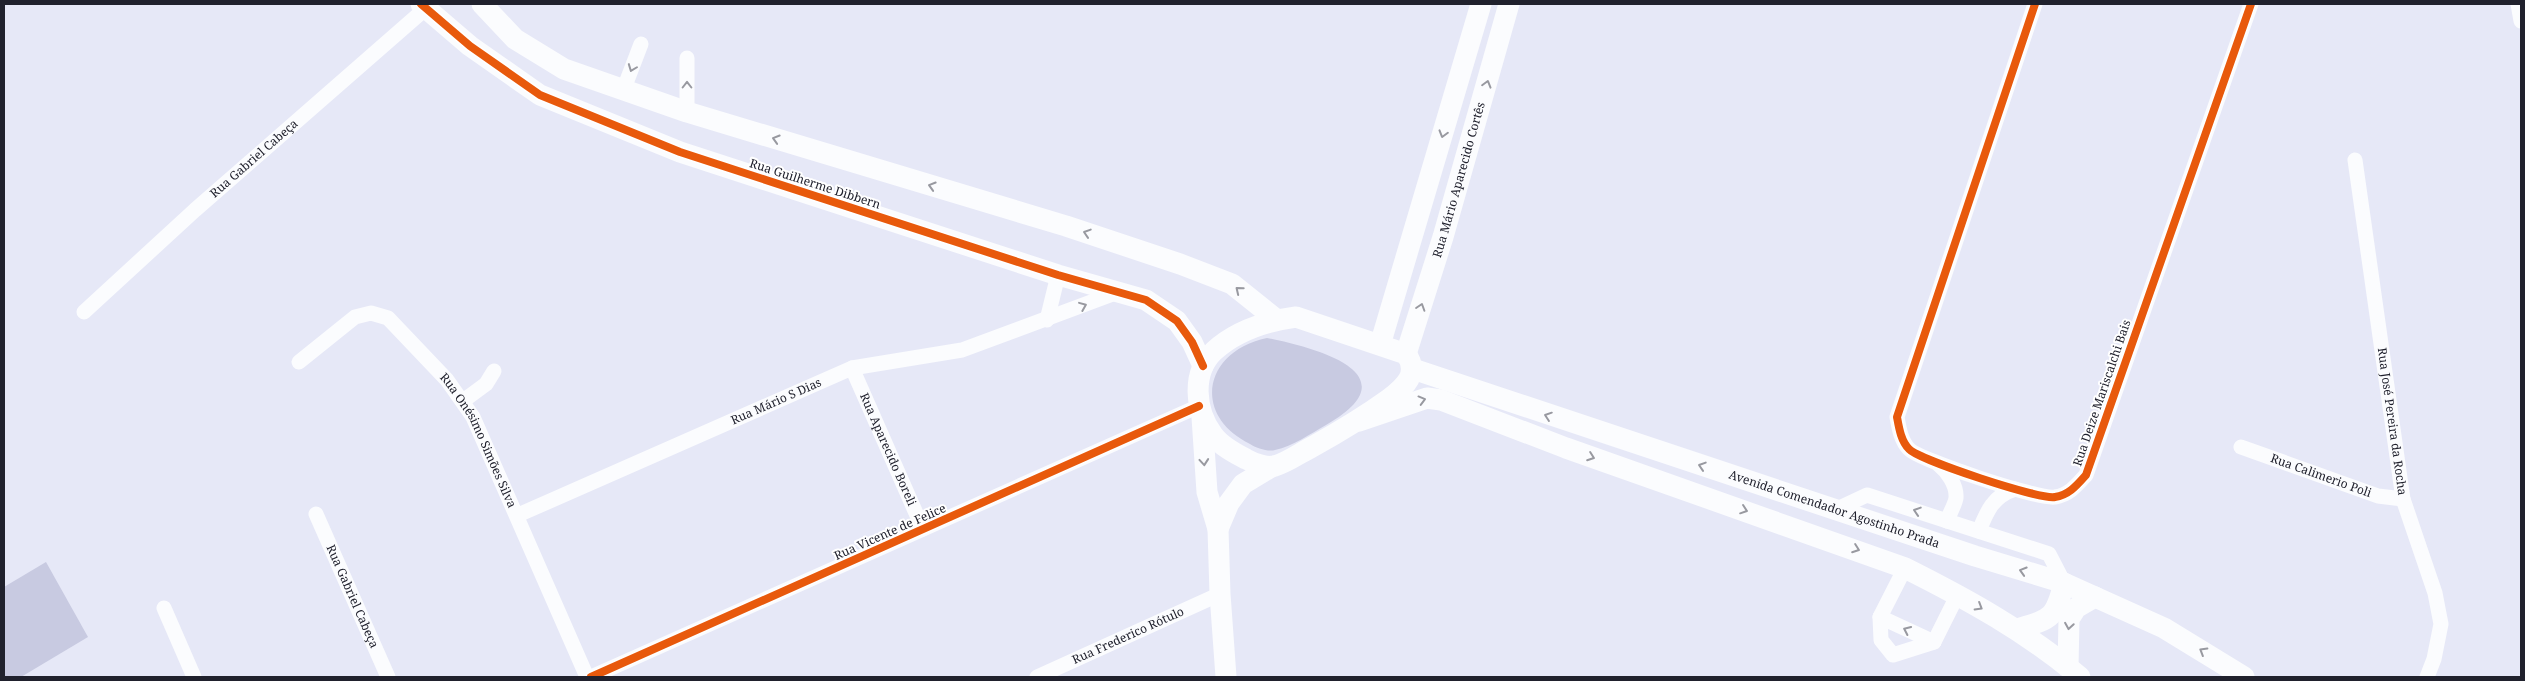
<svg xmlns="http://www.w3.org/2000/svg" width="2525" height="681" viewBox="0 0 2525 681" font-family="'Noto Serif',serif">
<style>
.green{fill:#c8cae1}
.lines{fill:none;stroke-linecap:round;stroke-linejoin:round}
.street{stroke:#fbfcfe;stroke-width:15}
.secondary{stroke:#fbfcfe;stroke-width:21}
.cycleway-casing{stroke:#fff;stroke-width:11}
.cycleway{stroke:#e8590c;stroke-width:8}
.oneway{stroke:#9899a0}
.labels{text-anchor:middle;stroke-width:4;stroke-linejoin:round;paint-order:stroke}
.street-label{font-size:12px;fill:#20212d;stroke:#fff}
</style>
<rect width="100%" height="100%" fill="#e6e8f7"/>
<g class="green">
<path d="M1267,338C1316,348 1415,374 1326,425C1310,434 1293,446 1275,450C1268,452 1256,448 1250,444C1191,415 1204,351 1267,338Z"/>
<path d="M46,562L88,637L21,677H4V587Z"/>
</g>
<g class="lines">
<g class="street">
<path d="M2035,4L1897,417C1899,428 1901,441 1909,449C1919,460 2040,500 2055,497C2069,495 2077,485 2086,475L2251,4"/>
<path d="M2518,4L2521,21"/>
<path d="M687,58V112"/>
<path d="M623,91L641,44"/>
<path id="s1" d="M2355,160L2403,499L2435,593L2441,624L2434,659L2427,677"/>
<path id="s2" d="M84,312L195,210L425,9"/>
<path d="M1047,320L1058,275"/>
<path id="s3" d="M299,362L355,317L371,313L388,318L447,380L473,417L587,677"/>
<path id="s4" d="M852,368L923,529"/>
<path d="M463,401L486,384L494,371"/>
<path id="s5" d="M2241,447L2378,496L2403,499"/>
<path d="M1938,464C1947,471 1957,485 1956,498C1955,505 1949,514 1947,521"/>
<path d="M1835,510L1867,495L2049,554L2064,583"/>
<path id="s6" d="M316,514L388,677"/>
<path id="s7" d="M518,515L852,368L962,350L1118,292"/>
<path d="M1979,531C1987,511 1993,496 2015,489"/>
<path d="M1905,568L1880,617L1881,640L1893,655L1934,642L1958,594"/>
<path d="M164,608L194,677"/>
<path d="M1880,617L1934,642"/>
<path d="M591,677L1199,406"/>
<path id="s8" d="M1037,677L1220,594"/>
</g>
<g class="secondary">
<path d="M421,4L470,46L540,95L680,152L1058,275L1146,300L1177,321L1192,342L1203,366"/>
<path d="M482,4L515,39L564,69L687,112L1066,226L1180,264L1232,284L1277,320"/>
<path d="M1296,317L1406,354C1420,373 1405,387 1389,399C1364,417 1339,432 1312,447C1300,453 1288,462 1275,466C1267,468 1253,463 1246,459C1234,453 1221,446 1213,435C1195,411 1191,373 1214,351C1236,331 1267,321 1296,317Z"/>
<path d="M1380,345L1481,4"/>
<path id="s9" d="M1406,354L1443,237L1509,4"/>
<path id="s10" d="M1413,369L1975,556L2064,583L2164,628L2244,677"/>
<path d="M1202,417L1207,492L1218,529L1220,594L1226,677"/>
<path d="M1359,421L1427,398L1441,400L1566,448L1905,568C1967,599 2027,632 2080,677"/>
<path d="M1218,529L1229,503L1243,484L1273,466"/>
<path d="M2017,629C2051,619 2055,619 2064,583"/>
<path d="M2068,667L2069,619L2076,608L2095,597"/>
</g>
<defs>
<g id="cycleway">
<path d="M421,4L470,46L540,95L680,152L1058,275L1146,300L1177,321L1192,342L1203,366"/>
<path d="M2035,4L1897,417C1899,428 1901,441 1909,449C1919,460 2040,500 2055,497C2069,495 2077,485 2086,475L2251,4"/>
<path d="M591,677L1199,406"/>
</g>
</defs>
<use href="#cycleway" class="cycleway-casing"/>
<use href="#cycleway" class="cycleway"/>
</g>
<defs><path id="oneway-chevron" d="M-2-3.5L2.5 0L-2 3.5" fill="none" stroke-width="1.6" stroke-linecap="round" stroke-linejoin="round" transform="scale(1.25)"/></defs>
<g class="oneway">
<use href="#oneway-chevron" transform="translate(632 68) rotate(111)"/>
<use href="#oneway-chevron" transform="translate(1487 84) rotate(-74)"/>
<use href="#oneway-chevron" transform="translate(687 85) rotate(-90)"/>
<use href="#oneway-chevron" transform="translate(1443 134) rotate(106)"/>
<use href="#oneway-chevron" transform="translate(776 139) rotate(-163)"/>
<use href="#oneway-chevron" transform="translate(932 186) rotate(-163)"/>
<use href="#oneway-chevron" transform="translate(1087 233) rotate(-162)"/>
<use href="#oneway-chevron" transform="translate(1239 290) rotate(-141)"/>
<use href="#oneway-chevron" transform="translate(1083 306) rotate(-22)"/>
<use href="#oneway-chevron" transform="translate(1421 307) rotate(-72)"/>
<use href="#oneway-chevron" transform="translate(1422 400) rotate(-15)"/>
<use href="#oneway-chevron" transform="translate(1548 416) rotate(-161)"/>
<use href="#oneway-chevron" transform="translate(1591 457) rotate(20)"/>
<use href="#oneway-chevron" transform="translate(1204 462) rotate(85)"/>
<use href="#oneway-chevron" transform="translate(1702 466) rotate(-162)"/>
<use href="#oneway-chevron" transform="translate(1744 510) rotate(19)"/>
<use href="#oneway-chevron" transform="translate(1917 511) rotate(-162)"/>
<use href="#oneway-chevron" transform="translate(1856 549) rotate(20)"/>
<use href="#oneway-chevron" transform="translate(2023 571) rotate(-163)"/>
<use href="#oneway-chevron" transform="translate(1979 607) rotate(31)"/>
<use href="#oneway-chevron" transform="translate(2069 626) rotate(99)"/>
<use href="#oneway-chevron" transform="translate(1907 630) rotate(-155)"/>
<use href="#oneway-chevron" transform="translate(2203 651) rotate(-149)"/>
</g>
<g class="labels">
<g class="street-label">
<text dy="4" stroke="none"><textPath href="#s2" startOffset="229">Rua Gabriel Cabeça</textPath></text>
<text dy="4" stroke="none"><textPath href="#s9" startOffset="182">Rua Mário Aparecido Cortês</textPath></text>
<text transform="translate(815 184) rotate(18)" y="4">Rua Guilherme Dibbern</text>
<text transform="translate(2102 393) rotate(-71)" y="4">Rua Deize Mariscalchi Bais</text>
<text dy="4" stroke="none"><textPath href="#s7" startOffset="282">Rua Mário S Dias</textPath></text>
<text dy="4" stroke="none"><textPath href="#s1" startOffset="264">Rua José Pereira da Rocha</textPath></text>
<text dy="4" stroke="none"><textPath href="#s3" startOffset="260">Rua Onésimo Simões Silva</textPath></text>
<text dy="4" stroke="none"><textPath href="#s4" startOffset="89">Rua Aparecido Boreli</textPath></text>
<text dy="4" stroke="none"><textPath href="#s5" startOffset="85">Rua Calimerio Poli</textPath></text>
<text dy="4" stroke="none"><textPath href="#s10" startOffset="444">Avenida Comendador Agostinho Prada</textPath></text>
<text transform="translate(890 532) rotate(-24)" y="4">Rua Vicente de Felice</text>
<text dy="4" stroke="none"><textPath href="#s6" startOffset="90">Rua Gabriel Cabeça</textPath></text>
<text dy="4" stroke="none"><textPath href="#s8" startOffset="100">Rua Frederico Rótulo</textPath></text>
</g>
</g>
<rect width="2525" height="681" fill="none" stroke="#20212d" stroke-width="10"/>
</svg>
